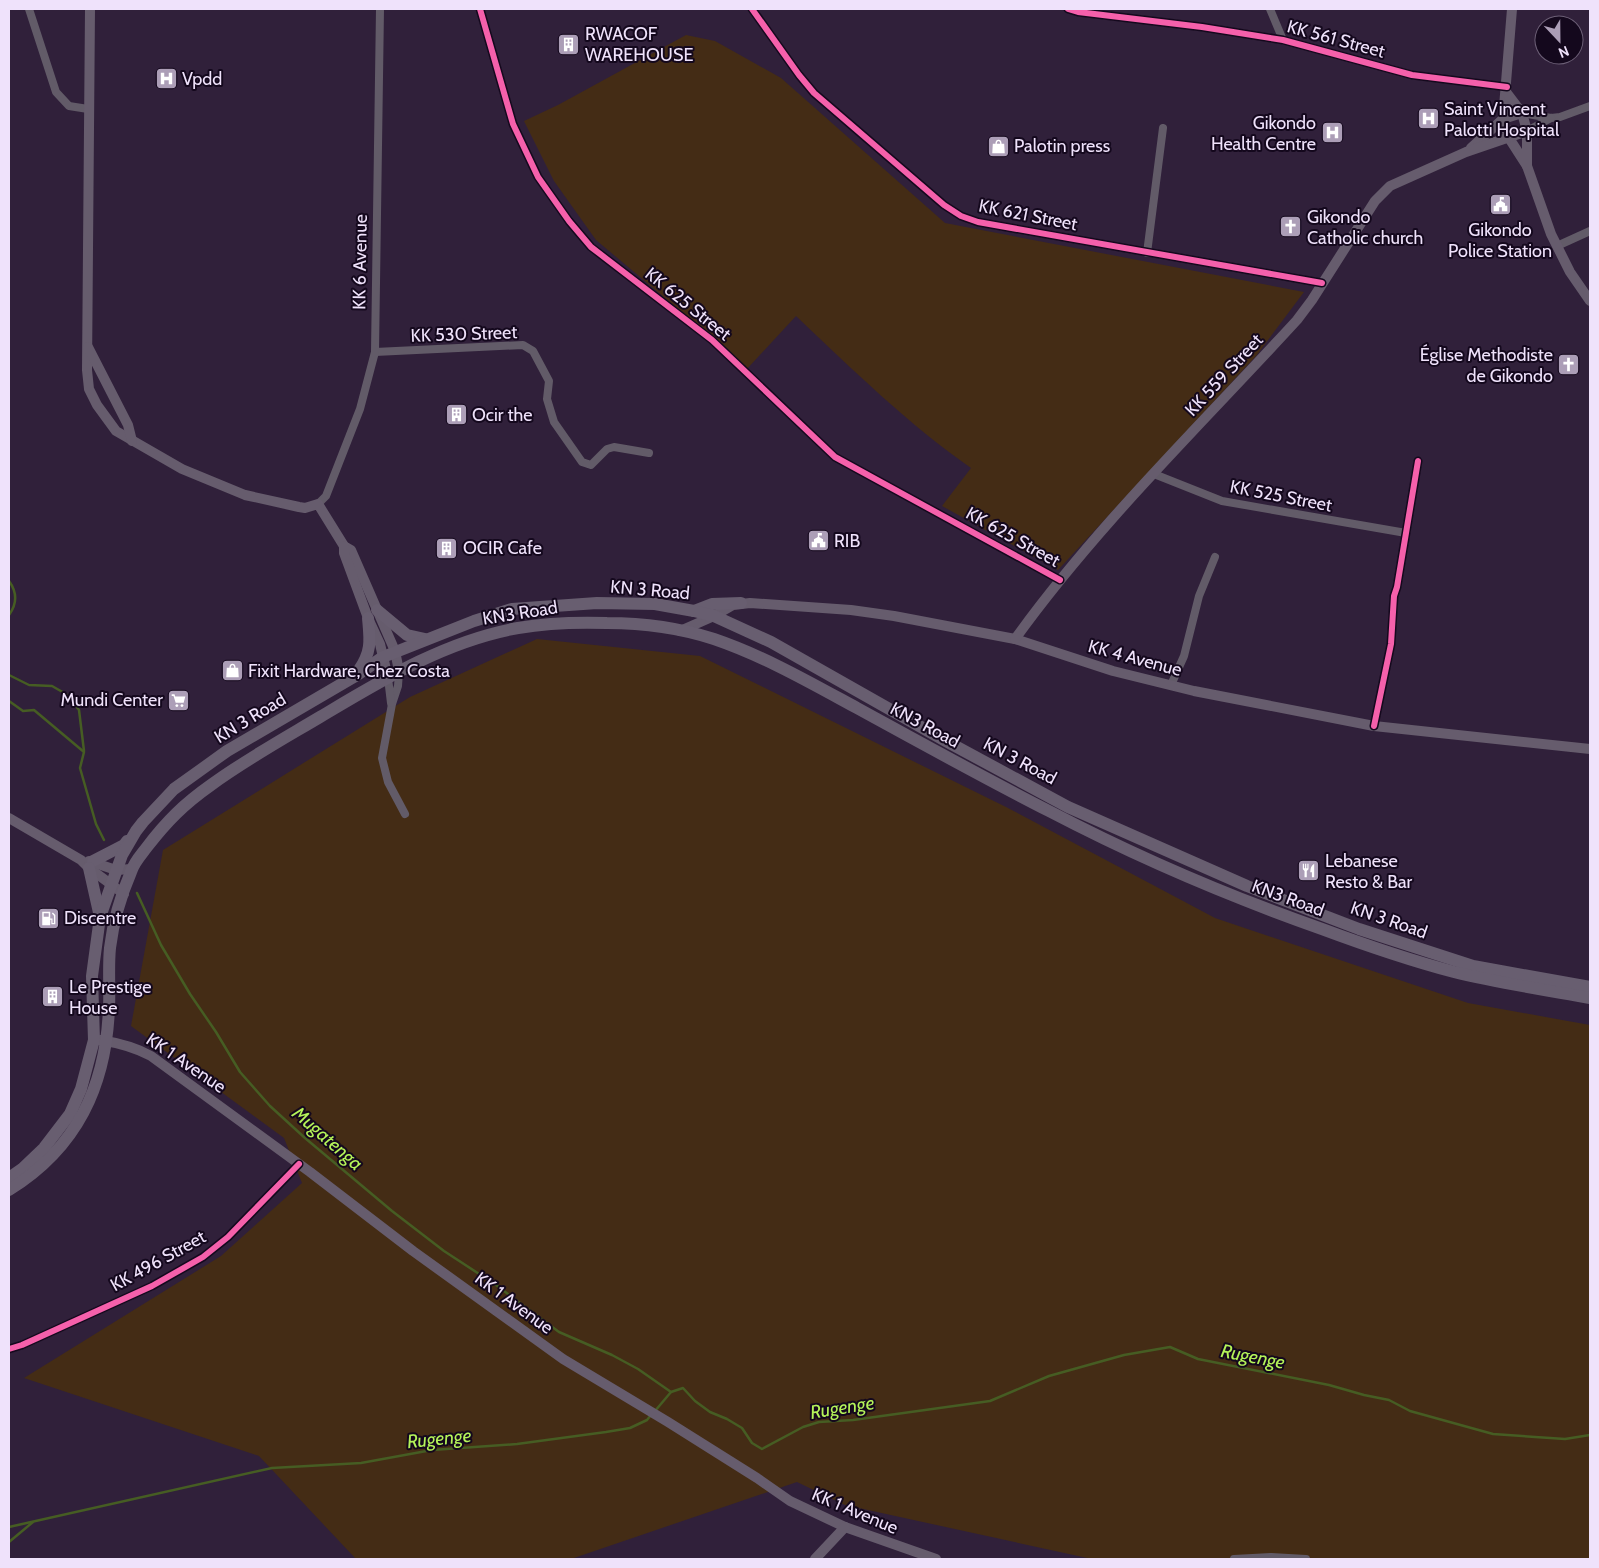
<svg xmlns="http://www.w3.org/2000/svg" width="1599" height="1568" viewBox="0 0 1599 1568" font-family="Cabin,sans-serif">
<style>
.green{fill:#442c15}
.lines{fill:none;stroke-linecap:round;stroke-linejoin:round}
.stream{stroke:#465d23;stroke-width:2.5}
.minor{stroke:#625b68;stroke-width:8}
.secondary{stroke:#665c6d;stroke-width:10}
.trunk{stroke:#685e70;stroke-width:12}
.cycleway-casing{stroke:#14081d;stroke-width:9}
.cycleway{stroke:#f560ab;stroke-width:6}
.labels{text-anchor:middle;stroke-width:4;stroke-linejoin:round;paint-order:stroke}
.poi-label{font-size:18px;fill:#efe2fb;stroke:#14081d;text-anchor:start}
.street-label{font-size:18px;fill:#efe2fb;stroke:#14081d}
.water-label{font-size:19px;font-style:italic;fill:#b5f459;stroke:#14081d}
</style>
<rect width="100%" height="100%" fill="#30203a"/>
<g class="green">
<path d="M686,35L715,41L781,78L945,223L1304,292L1256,356L1058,570L942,506L971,468C908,424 852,369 796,316L746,370L708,334L596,240L554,181L524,121L558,105Z"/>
<path d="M537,639L700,656L1006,807L1215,918L1468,1003L1590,1025V1559H1092L845,1505L797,1482L571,1559H356L259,1456L24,1378L221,1256L302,1183L284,1138L131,1026L163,850L410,697Z"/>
</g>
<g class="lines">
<g class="stream">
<path d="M9,581C17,592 17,604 9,615"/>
<path d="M9,675L29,685L52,686L66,694L79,710L84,751"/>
<path d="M9,701L23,711L34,710L84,752L80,768L96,824L104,840"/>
<path d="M137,893L161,945L190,994L216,1032L240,1072L270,1106L305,1138L392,1211L444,1251L496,1285L559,1332L612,1355L638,1369L671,1392"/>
<path d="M655,1411L671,1392L683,1388L695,1401L710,1412L727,1419L742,1428L752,1443L762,1449L803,1427L819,1422L853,1420L990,1401L1049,1376L1124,1355L1170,1347L1198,1359L1329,1385L1364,1395L1389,1400L1410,1411L1493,1434L1565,1439L1590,1435"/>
<path d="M9,1527L272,1468L361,1463L432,1450L517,1444L606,1432L630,1428L647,1420L651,1415"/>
<path d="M9,1542L33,1522"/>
</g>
<g class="minor">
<path d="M29,9L56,92L69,106L88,109"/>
<path d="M480,9L513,124L538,177L569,221L591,247L712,340L835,457L1060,580"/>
<path d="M752,9L799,75L814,93L944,205L961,216L978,222L1322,283"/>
<path d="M1068,9L1078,12L1202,27L1283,40L1412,75L1507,87"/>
<path d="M1270,9L1283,40"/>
<path d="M1522,113L1551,118L1560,117L1590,106"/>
<path d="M1527,131L1551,118"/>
<path d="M1557,246L1590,231"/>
<path d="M1147,253L1163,128"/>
<path d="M375,352L523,345L533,351L549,381L547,399L554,422L582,462L591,465L607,449L614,447L649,453"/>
<path d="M1154,474L1222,501L1406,533"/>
<path d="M318,504L326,496L360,409L375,352L380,9"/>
<path d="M399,671L398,686L392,704L382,758L388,782L405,814"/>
<path d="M388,678L391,703"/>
<path d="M1171,685L1184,656L1199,596L1215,557"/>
<path d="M1374,726L1391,644L1394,596L1397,587L1418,461"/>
<path d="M9,1349L22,1345L152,1286L203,1257L228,1237L299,1164"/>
<path d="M1234,1559L1271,1557L1306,1559"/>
</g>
<g class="secondary">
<path d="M90,9L87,370L89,389L97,405L116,431L182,469L245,495L299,507L305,508L318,504L344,546L351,550L395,651L399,671"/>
<path d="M1512,9L1503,119L1509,138L1527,166"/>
<path d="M1506,92L1522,113L1527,131V166L1551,234L1570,272L1590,301"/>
<path d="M1471,148L1503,119L1522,113"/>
<path d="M88,347L128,425L132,441"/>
<path d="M344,546V553L368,618L380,644L388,678"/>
<path d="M680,631L714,616L733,605L750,603L851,610L894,616L1015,639L1113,671L1194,691L1374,726L1590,749"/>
<path d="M1015,639C1098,524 1201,425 1297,320L1312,300L1375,201L1390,186L1466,152L1527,131"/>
<path d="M9,818L81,860L89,868L124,894"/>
<path d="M89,861L116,870L132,869"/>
<path d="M100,1040C119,1043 135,1047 151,1056L310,1172L413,1251L563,1359L668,1422L757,1478L790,1501L845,1527L936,1559"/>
<path d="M815,1559L845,1527"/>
</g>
<g class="trunk">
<path d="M377,610L407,635L425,639"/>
<path d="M694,611L712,604L741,603"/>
<path d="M359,670C372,651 370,640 368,618"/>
<path d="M93,861L124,845L127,841"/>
<path d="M89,868L100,917"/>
<path d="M9,1178L22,1169L44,1148L70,1114L81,1089L94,1040L92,976L100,917L122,855L136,831L143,822L174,789L227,751L357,675L383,657L474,621L512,609L597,603L655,604L694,611L714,616L771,642L944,740L1068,807L1247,886L1359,929L1473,966L1590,987"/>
<path d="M9,1190C77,1148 106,1086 109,1008C110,988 108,968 110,948C113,923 121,895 131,872C134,862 141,855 147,847C167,821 184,804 211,785C245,760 283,739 320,717C382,680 445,641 518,628C547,623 577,622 607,623C642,623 680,628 714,639C764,656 811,683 857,708C921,743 984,778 1049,811C1137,857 1228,896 1322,929C1365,945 1409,960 1454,972C1499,983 1545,990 1590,998"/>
</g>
<defs>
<g id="cycleway">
<path d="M480,9L513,124L538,177L569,221L591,247L712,340L835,457L1060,580"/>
<path d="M752,9L799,75L814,93L944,205L961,216L978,222L1322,283"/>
<path d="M1068,9L1078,12L1202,27L1283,40L1412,75L1507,87"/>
<path d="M1374,726L1391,644L1394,596L1397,587L1418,461"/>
<path d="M9,1349L22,1345L152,1286L203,1257L228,1237L299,1164"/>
</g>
</defs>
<use href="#cycleway" class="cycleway-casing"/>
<use href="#cycleway" class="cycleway"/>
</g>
<defs>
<symbol id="building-square" viewBox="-11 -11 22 22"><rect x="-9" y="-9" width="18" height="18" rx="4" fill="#ac9eb7" stroke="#14081d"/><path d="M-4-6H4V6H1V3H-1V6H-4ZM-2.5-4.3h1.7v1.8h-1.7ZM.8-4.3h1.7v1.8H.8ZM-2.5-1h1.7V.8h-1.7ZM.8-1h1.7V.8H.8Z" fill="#fff"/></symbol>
<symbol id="hospital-square" viewBox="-11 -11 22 22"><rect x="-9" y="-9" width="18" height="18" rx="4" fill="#ac9eb7" stroke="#14081d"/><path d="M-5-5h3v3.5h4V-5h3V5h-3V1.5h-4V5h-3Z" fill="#fff"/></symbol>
<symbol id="shop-square" viewBox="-11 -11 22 22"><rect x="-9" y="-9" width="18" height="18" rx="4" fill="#ac9eb7" stroke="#14081d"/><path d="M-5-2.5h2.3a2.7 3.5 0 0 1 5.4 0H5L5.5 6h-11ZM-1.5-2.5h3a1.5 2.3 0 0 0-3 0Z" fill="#fff"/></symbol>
<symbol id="civic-square" viewBox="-11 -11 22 22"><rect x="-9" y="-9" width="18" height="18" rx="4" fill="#ac9eb7" stroke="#14081d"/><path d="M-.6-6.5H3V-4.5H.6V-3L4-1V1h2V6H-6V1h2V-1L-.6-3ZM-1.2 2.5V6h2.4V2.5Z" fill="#fff"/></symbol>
<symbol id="church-square" viewBox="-11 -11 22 22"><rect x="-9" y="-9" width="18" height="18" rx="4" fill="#ac9eb7" stroke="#14081d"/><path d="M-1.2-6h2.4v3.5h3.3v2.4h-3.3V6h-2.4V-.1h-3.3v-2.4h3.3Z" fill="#fff"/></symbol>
<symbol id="supermarket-square" viewBox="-11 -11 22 22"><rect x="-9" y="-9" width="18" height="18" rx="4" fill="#ac9eb7" stroke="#14081d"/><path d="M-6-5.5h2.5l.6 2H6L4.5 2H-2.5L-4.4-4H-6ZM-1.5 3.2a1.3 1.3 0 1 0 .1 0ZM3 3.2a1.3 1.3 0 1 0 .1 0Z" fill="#fff"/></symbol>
<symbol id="restaurant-square" viewBox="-11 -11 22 22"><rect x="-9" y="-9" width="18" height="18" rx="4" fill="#ac9eb7" stroke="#14081d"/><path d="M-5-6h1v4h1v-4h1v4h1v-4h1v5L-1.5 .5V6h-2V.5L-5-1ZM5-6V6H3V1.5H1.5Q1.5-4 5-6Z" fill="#fff"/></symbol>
<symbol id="fuel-square" viewBox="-11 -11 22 22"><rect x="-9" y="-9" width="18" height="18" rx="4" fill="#ac9eb7" stroke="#14081d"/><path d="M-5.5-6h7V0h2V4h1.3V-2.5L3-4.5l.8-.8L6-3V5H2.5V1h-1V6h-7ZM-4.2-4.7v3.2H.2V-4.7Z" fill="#fff"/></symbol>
</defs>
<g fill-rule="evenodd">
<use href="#building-square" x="556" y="32" width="25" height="25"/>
<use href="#hospital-square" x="154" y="66" width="25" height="25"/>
<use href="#hospital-square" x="1416" y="106" width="25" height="25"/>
<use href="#hospital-square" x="1320" y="120" width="25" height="25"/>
<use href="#shop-square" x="986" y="134" width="25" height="25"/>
<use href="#civic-square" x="1488" y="192" width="25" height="25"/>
<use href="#church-square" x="1278" y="214" width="25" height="25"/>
<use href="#church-square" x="1556" y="352" width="25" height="25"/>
<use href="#building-square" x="444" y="402" width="25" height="25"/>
<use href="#civic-square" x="806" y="528" width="25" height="25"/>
<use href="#building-square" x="434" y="536" width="25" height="25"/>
<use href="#shop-square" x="220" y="658" width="25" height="25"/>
<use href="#supermarket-square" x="166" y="688" width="25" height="25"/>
<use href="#restaurant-square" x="1296" y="858" width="25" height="25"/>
<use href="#fuel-square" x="36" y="906" width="25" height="25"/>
<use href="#building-square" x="40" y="984" width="25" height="25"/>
</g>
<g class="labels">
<g class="poi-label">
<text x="585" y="40">RWACOF<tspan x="585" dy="21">WAREHOUSE</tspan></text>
<text x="182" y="85">Vpdd</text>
<text x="1444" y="115">Saint Vincent<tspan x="1444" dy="21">Palotti Hospital</tspan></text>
<text x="1316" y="129" text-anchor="end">Gikondo<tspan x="1316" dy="21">Health Centre</tspan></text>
<text x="1014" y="152">Palotin press</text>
<text x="1307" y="223">Gikondo<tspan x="1307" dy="21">Catholic church</tspan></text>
<text x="1500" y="236" text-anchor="middle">Gikondo<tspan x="1500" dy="21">Police Station</tspan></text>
<text x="1553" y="361" text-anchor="end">Église Methodiste<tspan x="1553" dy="21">de Gikondo</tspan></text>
<text x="472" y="421">Ocir the</text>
<text x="834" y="547">RIB</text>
<text x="463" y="554">OCIR Cafe</text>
<text x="248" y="677">Fixit Hardware, Chez Costa</text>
<text x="163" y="706" text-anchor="end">Mundi Center</text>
<text x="1325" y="867">Lebanese<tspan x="1325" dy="21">Resto &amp; Bar</tspan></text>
<text x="64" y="924">Discentre</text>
<text x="69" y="993">Le Prestige<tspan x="69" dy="21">House</tspan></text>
</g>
<g class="street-label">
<text transform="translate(1336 39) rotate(15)" y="6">KK 561 Street</text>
<text transform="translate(1028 215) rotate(11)" y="6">KK 621 Street</text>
<text transform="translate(360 262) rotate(-89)" y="6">KK 6 Avenue</text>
<text transform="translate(688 304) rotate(39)" y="6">KK 625 Street</text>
<text transform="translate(464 334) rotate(-2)" y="6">KK 530 Street</text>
<text transform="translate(1224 375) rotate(-47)" y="6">KK 559 Street</text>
<text transform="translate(1281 496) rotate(11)" y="6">KK 525 Street</text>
<text transform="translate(1013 537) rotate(29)" y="6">KK 625 Street</text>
<text transform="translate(650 590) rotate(5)" y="6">KN 3 Road</text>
<text transform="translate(520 613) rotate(-9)" y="6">KN3 Road</text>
<text transform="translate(1135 658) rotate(15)" y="6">KK 4 Avenue</text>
<text transform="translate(250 718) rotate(-31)" y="6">KN 3 Road</text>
<text transform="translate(925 725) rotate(28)" y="6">KN3 Road</text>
<text transform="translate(1020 761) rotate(28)" y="6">KN 3 Road</text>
<text transform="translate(1288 898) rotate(20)" y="6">KN3 Road</text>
<text transform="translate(1389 920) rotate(19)" y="6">KN 3 Road</text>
<text transform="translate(186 1063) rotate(34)" y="6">KK 1 Avenue</text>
<text transform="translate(158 1261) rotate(-29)" y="6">KK 496 Street</text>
<text transform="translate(514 1303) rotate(36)" y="6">KK 1 Avenue</text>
<text transform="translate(855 1511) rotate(23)" y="6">KK 1 Avenue</text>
</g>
<g class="water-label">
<text transform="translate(328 1138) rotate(41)" y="7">Mugatenga</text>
<text transform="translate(1253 1356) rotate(11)" y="7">Rugenge</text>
<text transform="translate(842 1407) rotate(-9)" y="7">Rugenge</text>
<text transform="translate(439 1438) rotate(-6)" y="7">Rugenge</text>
</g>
</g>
<rect width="1599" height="1568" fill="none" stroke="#efe2fb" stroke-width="20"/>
<g transform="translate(1559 40) rotate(158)"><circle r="24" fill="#14081d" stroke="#6c5f76"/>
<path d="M0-4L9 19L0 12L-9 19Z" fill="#ac9eb7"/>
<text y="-8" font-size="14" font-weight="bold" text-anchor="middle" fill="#efe2fb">N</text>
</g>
</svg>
